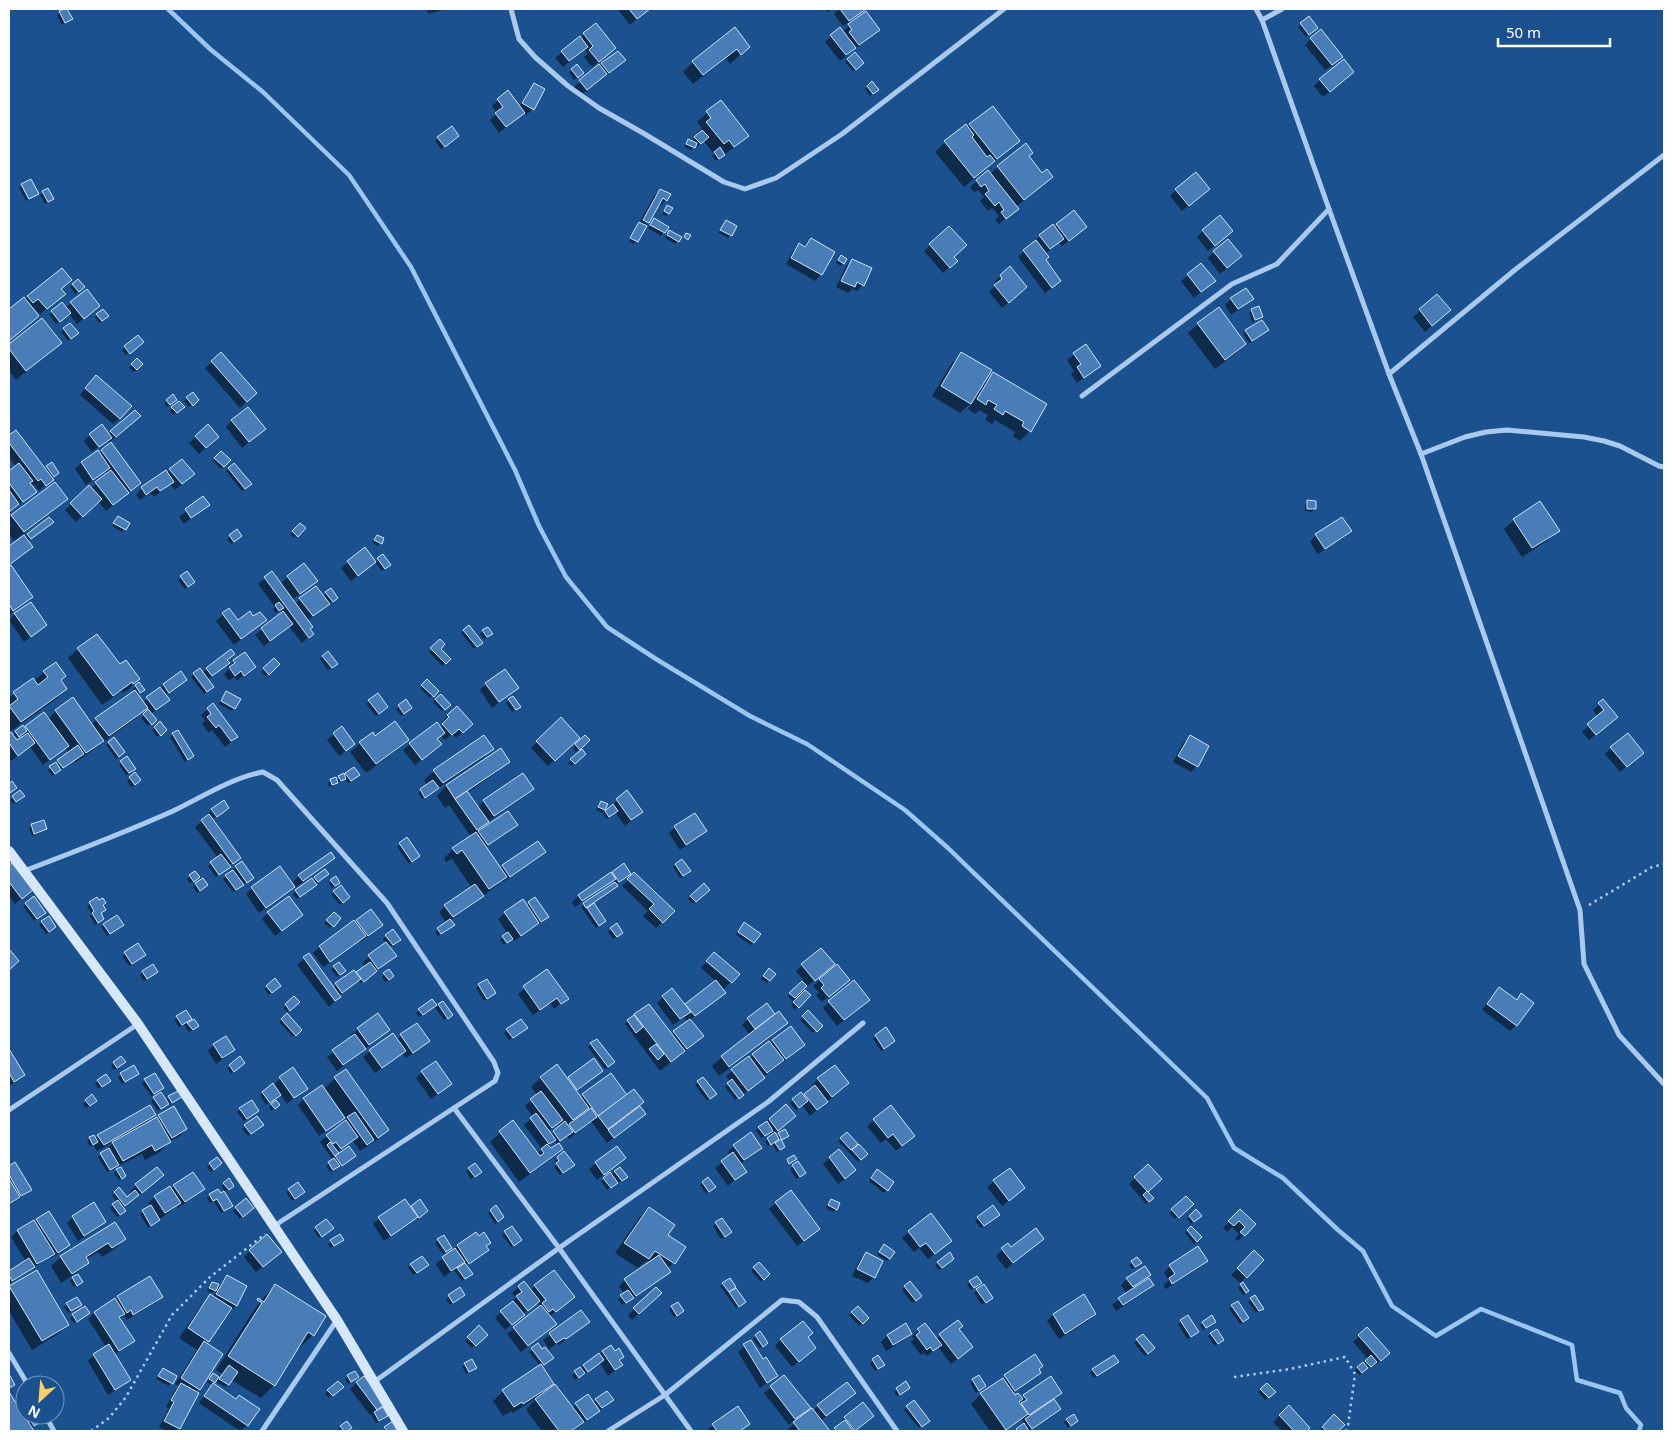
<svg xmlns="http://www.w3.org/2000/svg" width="1673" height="1440" viewBox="0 0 1673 1440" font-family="'Noto Sans',sans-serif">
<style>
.shadow{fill:#0007;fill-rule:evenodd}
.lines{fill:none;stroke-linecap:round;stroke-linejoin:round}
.stream{stroke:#9cc5f0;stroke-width:4.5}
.building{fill:#487db8;stroke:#cfe4fa}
.path{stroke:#a9caee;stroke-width:2.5;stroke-dasharray:2.5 4;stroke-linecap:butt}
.street{stroke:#a9caee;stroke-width:5}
.secondary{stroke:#d6e7fa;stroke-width:10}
</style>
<rect width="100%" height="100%" fill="#1b518f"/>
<g class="shadow">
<path d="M66,9L71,19L62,25L57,15Z"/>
<path d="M427,9H446L428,14Z"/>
<path d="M619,9H648L630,25L618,10Z"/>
<path d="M825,9H833L828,12Z"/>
<path d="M839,9H866L843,26L834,14Z"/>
<path d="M865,13L878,30L840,61L825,42L831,36L842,32Z"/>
<path d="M1308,18L1314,30L1306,37L1298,27Z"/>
<path d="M596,25L608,54L592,67L584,57L588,53L584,49L563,67L555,58Z"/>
<path d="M735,29L749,47L730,64L726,58L693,84L683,72L693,62Z"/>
<path d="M1311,39L1335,63L1325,70L1305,45Z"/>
<path d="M624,60L581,95L574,87L602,64Z"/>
<path d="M848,60L860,66L853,71L845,62Z"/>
<path d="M572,70L580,75L574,80L569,72Z"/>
<path d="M1346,78L1323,97L1314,86L1320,80Z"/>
<path d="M872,83L874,92L870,96L865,89Z"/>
<path d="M534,84L533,109L526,115L523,113L499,133L490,120L497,113L492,106L498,100L519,107L528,91Z"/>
<path d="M720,102L747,136L737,145L716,161L712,156L714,154L703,140L698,146L692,140L698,134L697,132L702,128L697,122Z"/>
<path d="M970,125L1018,141L964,187L935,152L945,142Z"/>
<path d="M438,138H455L441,149L435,141Z"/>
<path d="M689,141L696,144L691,150L684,147Z"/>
<path d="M1028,157L1042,175L1051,177L1016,207L1017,209L999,224L995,220L999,216L992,208L988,211L980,201L984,197L978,190L974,192L970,187L988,172L990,174L998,167Z"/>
<path d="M21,186L28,200L26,201L19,188Z"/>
<path d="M48,190L53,198L45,204L40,195Z"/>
<path d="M660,190L666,200L660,206L657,205L634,244L629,241L654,196Z"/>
<path d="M1176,190L1202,195L1182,211L1170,196Z"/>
<path d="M668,206V213L666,216L662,214Z"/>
<path d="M1074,212L1079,233L1062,246L1059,242L1045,254V260L1053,287L1045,293L1018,257L1040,236L1054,228Z"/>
<path d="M726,222L731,235L728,238L718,233Z"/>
<path d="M652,223L667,227L661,236L648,228Z"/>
<path d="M949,228L953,257L956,261L943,273L924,251Z"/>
<path d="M670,231L678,241L675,244L665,238Z"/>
<path d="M1203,231L1225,237L1208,251L1197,237Z"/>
<path d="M811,239L821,274L815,281L786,264L793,251L799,245L803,247Z"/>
<path d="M1214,252L1234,262L1220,274L1208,258Z"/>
<path d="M839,260L843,263L841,266L836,263Z"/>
<path d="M852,260L863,285L857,291L852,289L848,293L836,287L846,266Z"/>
<path d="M1201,265L1214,281L1194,298L1181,281Z"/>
<path d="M62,269L70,280L60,290L58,300L40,314L33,307L31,308L38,316L9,341V311Z"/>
<path d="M1001,276L1019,294L1002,308L989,292L996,285L994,282Z"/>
<path d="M73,285L80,290L75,294L70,287Z"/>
<path d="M1437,296L1443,316L1425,332L1413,317Z"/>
<path d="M1231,299H1252L1231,315L1225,305Z"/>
<path d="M71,303L99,306L77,324L68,313L56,324L49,314L52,312L65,308Z"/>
<path d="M1252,310L1262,316L1252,322L1249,313Z"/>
<path d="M97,315L104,319L99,323L95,317Z"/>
<path d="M42,320L60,343L16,380L9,371V346Z"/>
<path d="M1198,324L1245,344L1235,354L1215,369L1188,333Z"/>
<path d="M64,329L74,336L68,341L61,332Z"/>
<path d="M1246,331L1265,332L1249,343L1243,334Z"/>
<path d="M137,336L139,345L126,355L122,350Z"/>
<path d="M1086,346L1099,366L1077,383L1071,374L1074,371L1067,360Z"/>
<path d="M221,354L249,399L240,408L205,368Z"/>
<path d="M962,354L983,384L993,373L1030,431L1020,441L1013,436L1015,432L995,420L992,424L985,420L988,415L979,410L975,414L968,409L972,402L960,413L932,396L952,363Z"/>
<path d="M137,360L141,364L134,372L129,368Z"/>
<path d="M90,383L120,418L113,424L80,395Z"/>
<path d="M187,398L195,403L189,407L184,401Z"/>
<path d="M167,401L173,403L167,407L164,403Z"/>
<path d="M179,402L183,406L173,415L170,411Z"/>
<path d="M232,420L264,429L242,448L226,427Z"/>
<path d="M133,422L110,442L139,483L106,511L98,501L76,522L65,510L89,487L90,489L108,474L105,471L86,485L75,469L81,463L97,452L99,454L110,444L107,440L92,452L84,441L90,435H108L111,432Z"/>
<path d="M208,426L211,443L199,454L189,443Z"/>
<path d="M16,431L45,470L47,467L55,475L39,491L34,484L31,486L35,492L9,512V473L16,467L9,457V436Z"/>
<path d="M221,453L229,460L221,469L213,461Z"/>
<path d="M234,464L250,484L242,491L226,471Z"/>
<path d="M170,470L187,480L175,490L170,484L154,497L150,493L140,500L136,495L142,488Z"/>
<path d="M203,498L208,504L184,524L179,517Z"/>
<path d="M67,499L57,508L14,541L9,534V519L12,516Z"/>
<path d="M1308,502L1315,509L1312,512L1305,511V504Z"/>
<path d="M118,517L128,524L122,532L112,526Z"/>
<path d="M1342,518L1350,531L1344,537L1318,554L1310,542L1316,535Z"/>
<path d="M49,519V525L27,541L31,547L9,565V548Z"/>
<path d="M1514,520L1558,531L1548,540L1522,557L1504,529Z"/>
<path d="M300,524L304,528L294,538L290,535Z"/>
<path d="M230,536L237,539L231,544L227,539Z"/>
<path d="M377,536L380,543L378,546L372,543Z"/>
<path d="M364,549L368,568L351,581L341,568Z"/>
<path d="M383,555L387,567L382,571L375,562Z"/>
<path d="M10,567L32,596L9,615V568Z"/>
<path d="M272,573L280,584L288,577L316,581L292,600L295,604L300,599L323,597L326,593L334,600L307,621L309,630L313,634L302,643L289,626L264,646L255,635L281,615L278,611L276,613L273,609L275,607L258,584Z"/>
<path d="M181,577L191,584L185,589L178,580Z"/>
<path d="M228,610L237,622L253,618L265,620L234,645L216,621Z"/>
<path d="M15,614L46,625L24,642L9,620Z"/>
<path d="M464,631L479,645L474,649L461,633Z"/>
<path d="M483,631L491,634L484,639L480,634Z"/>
<path d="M440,641L439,649L449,659L442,666L429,652Z"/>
<path d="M78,649L119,666L138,679L129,689L123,693L122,691L102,705L68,658Z"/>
<path d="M231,651L233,654L227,661L230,665L234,661L254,667L237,681L234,677L229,681L224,674L229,669L226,665L207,680L209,690L204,694L191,677L194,674L202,673Z"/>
<path d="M323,656L333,667L328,670L320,659Z"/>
<path d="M274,660L279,664L266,676L261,672Z"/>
<path d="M44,672L60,681L66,689L56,699L11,731L9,728V698L33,679L34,681Z"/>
<path d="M427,681L437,691L430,698L420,688Z"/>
<path d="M183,682L165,695L168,700L151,714L156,720L148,726L141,718L147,712L145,709L136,718L93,750L76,762L74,760L52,776L48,770L69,753L65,747L43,765L30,747L11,761L9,758V736L11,734L12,735L26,727L48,719L56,711L91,724L134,691L133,689L139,684L141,692L137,695L142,703L164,685ZM21,735L23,738L17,742L15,739Z"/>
<path d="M486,684L517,688L492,708L480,690Z"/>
<path d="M226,692L234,708L232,711L219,704Z"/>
<path d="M377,695L384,710L376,716L366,704Z"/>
<path d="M440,696L449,704L442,711L433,702Z"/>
<path d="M513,697L516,709L512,712L506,703Z"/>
<path d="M406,701L408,710L401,716L396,709Z"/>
<path d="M1603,701L1610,723L1589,740L1582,732L1598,717L1593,710Z"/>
<path d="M213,705L236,737L225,747L212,730L209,733L202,724L205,721L201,715Z"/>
<path d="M448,716L465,730L456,738L452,734L445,740L441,735L436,739L440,744L415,765L403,750L410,744L440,727L443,724L442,722Z"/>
<path d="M154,728L166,730L157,737L152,730Z"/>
<path d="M342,728L347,750L339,756L327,740Z"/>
<path d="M177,731L193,756L185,762L170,737Z"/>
<path d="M1190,736L1197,766L1191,772L1173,762L1183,743Z"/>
<path d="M585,737L588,740L576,752L573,748Z"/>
<path d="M408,740L398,749L366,773L350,752L360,743Z"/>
<path d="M109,742L121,755L116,759L106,745Z"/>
<path d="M537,742L572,744L548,766L531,748Z"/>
<path d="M1611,748L1636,759L1620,772L1605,754Z"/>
<path d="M492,749L482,759L422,799L418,793L427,785L424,780L434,771Z"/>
<path d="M500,750L508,762L498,771L467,793L477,808L484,801L532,789L526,795L487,822L479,830L516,825L510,831L485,847L500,869L503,866L544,852L538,858L503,882L502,881L476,902L450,920V928L438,936L435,932L446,923L439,912L445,906L472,888L452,859L446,862L444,858L453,849L471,837L449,805L445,808L437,796L446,786Z"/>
<path d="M582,751L584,754L571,766L568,763Z"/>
<path d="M121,762L132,771L126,775L119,765Z"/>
<path d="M346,774L356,777L348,783L345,779L329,787L328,783L331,780L336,781Z"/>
<path d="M130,778L137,783L131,787L127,781Z"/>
<path d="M20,792V799L13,804L10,800Z"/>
<path d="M627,792L642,811L625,826L615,812L606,819L603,813Z"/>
<path d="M601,802L606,805L603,813L596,810Z"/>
<path d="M212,810H225L211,820L239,858L216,877L208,866L218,858L195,827L210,814L209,813Z"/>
<path d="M32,825L46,829L43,831L32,836L29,828Z"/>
<path d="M675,827L705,831L699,837L680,850L669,833Z"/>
<path d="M407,839L419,856L409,864L397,847Z"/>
<path d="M334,858L296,887L293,882L299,876Z"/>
<path d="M676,864L687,874L680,878L673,867Z"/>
<path d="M11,865L25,896L15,904L9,896V867Z"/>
<path d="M236,867L250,880L233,892L223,879Z"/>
<path d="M195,872V880L190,883L187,879Z"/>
<path d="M612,873L626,876L615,884L616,886L614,889L592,903L604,921L596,928L581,907L615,883L613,880L575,907L572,902L579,896Z"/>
<path d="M634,874L673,911L656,928L643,916L648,911L622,886Z"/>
<path d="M324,877L297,899L293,894L311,880L312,881L315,878Z"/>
<path d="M331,881L339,883L332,888L329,883Z"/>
<path d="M196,884L204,888L197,893L193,887Z"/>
<path d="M704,885L709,890L693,904L688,899Z"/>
<path d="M293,887L259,913L246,894L252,888Z"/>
<path d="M334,892L346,900L340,905L331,894Z"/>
<path d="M97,899L101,906L99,913L100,921L95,925L90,916L92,914L87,906Z"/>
<path d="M535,899L544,920L514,941L512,939L504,945L500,940L508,934L498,919L505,913L526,906Z"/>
<path d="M26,904L41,915L34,921L23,906Z"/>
<path d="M268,913L302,915L275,936L262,919Z"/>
<path d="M334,913L339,918L330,928L324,923Z"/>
<path d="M357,921L381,925L361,942L360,940L323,967L313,953L319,947Z"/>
<path d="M42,922L52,930L46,934L39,925Z"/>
<path d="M104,925L119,928L107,936L101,927Z"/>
<path d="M741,927L754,942L751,945L736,935Z"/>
<path d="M611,929L619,935L613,939L608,932Z"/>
<path d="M386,936L396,942L389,947L395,955L361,983L358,980L339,996V997L329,1007L297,965L308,955L333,988L353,971L355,974L365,967L362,963L386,943L383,939Z"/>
<path d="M138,945L142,958L129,966L122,956Z"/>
<path d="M708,960L738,974L724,989L718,983L724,993L690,1020L696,1042L660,1071L625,1024L649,1005L671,1035L688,1022L684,1017L673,1025L657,1003L663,997L684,1006L717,982L701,968Z"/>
<path d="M802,965L827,971L803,989L809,995L795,1010L791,1005L794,1002L788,996L804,981L796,971Z"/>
<path d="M152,966L156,972L144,981L140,975Z"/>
<path d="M837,966L848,980L822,1002L816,995L819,992L813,986Z"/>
<path d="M334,967L341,974L337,977L331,969Z"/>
<path d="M547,971L567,998L554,1009L550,1003L533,1015L518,994Z"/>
<path d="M766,972L769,980L767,983L761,979Z"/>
<path d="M384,974L390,979L385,982L382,977Z"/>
<path d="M275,980L276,988L269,995L264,989Z"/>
<path d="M479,985L495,993L484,1001L476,988Z"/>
<path d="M1493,995L1516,1001L1522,995L1516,1025L1510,1031L1482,1010Z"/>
<path d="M294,998L298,1002L287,1012L283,1008Z"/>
<path d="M432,1001L436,1007L442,1002L448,1017L444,1020L434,1006L419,1017L416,1013Z"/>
<path d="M829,1002L862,1006L837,1026L823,1008Z"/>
<path d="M186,1012L192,1021L195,1029L189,1032L184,1024L179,1027L174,1020Z"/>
<path d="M808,1012L821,1026L813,1033L800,1020Z"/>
<path d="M773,1014L766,1021L767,1022L786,1023L777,1032L719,1076L712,1066L722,1057L750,1035L742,1025L748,1019Z"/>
<path d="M287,1015L301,1030L293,1037L279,1022Z"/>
<path d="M416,1025L428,1041L406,1058L402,1053L375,1073L363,1057L370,1051L396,1040Z"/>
<path d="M790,1027L797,1051L763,1077L757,1084L735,1100L725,1087L730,1082L726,1076Z"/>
<path d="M358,1029L389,1030L337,1071L327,1057L353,1037L351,1035Z"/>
<path d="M886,1029L891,1044L881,1051L873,1039Z"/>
<path d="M507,1030H523L509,1040L504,1033Z"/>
<path d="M591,1044L610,1065L605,1069L588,1047Z"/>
<path d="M214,1045L234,1050L216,1064L208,1051Z"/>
<path d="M9,1052L24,1075L9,1086Z"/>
<path d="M240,1058L241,1066L231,1074L227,1068Z"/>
<path d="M593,1060L602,1071L575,1092L580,1098L610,1075L627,1097L642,1102L639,1106L645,1114L607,1143L591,1121L569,1139L567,1136L557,1143L562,1149L552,1158L519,1182L490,1142L513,1122L537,1154L542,1149L524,1125L533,1117L525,1106L537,1095L531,1087L541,1077L567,1080ZM558,1123L561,1127L551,1135L548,1131ZM554,1140L558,1145L550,1150L548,1146Z"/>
<path d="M114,1063L121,1065L114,1070L111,1066Z"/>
<path d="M292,1069L306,1088L287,1104L280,1094L266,1105L260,1095Z"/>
<path d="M422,1072L451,1084L431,1099L416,1078Z"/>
<path d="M121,1074L134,1076L122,1084L118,1077Z"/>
<path d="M335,1078L388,1130L378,1139L360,1151L353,1141L337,1152L339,1155L352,1158L330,1172L326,1166L333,1160L320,1142L347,1119L325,1088Z"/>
<path d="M703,1078L712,1097L707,1101L695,1085Z"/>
<path d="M818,1079L842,1089L810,1116L802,1105L796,1110L790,1103L793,1100L803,1097L814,1088L812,1085Z"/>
<path d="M145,1080L163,1088L151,1096L142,1083Z"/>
<path d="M98,1081L106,1083L99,1089L95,1084Z"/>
<path d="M177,1092L180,1097L177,1100L169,1105L168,1103L158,1111L151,1101L154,1098L165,1101Z"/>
<path d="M92,1096L93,1103L86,1108L83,1104Z"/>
<path d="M304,1099L343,1117L319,1136L298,1105Z"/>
<path d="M272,1105L276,1108L271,1111L269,1107Z"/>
<path d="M240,1109L255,1114L244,1121L237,1112Z"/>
<path d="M154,1115L144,1125L159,1116L186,1129L180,1136L169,1142L160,1152L145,1160L142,1154L107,1172L98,1157L115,1141L97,1151L93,1145L90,1147L87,1141L93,1136L95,1139L98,1136Z"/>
<path d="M769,1119L788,1122L774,1134L776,1136L779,1134L788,1136L780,1142L784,1147L777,1152L772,1144L768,1146L765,1142L772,1136L769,1133L761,1138L756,1130Z"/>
<path d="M874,1120L913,1136L896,1151L886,1139L881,1143L867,1126Z"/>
<path d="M245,1126L260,1127L248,1136L242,1129Z"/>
<path d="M847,1134L866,1154L858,1162L838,1141Z"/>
<path d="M734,1146L761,1148L740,1164L745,1171L728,1186L715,1168L730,1156L728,1152Z"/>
<path d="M617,1147L625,1158L597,1180L589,1169Z"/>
<path d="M839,1151L848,1177L838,1184L823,1164Z"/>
<path d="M564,1153L570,1168L560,1175L554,1167L557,1164L555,1161Z"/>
<path d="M798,1163L805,1173L796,1179L790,1169Z"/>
<path d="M15,1164L30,1190L9,1206V1168Z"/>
<path d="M210,1164L218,1166L211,1172L207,1167Z"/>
<path d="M1148,1166L1160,1179L1147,1192L1152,1198L1146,1204L1129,1184Z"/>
<path d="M120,1168L122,1179L119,1180L114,1173Z"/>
<path d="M469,1169L478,1175L471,1179L466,1171Z"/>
<path d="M1009,1169L1024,1188L1002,1206L987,1187Z"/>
<path d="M615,1172L623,1179L618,1183L617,1182L607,1190L601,1181Z"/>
<path d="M875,1173L893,1182L884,1193L869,1181Z"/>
<path d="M708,1178L711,1189L706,1194L700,1185Z"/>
<path d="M156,1181L122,1208V1214L117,1217L110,1208L117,1202L112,1195L119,1189L126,1199L132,1194L130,1192L136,1185Z"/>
<path d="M224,1184L230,1188L225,1192L221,1186Z"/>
<path d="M174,1186L203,1189L197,1195L178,1208L177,1206L148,1228L140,1214L151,1207L148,1203L155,1197Z"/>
<path d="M289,1190L300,1195L292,1201L286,1192Z"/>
<path d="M218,1191L228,1208L221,1213L214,1201L210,1203L207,1198Z"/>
<path d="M790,1192L812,1235L797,1246L769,1209Z"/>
<path d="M1186,1198L1192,1204L1175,1219L1169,1213Z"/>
<path d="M245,1200L252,1208L240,1219L233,1211Z"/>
<path d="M831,1200L836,1209L833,1212L826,1208Z"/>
<path d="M420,1201L424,1214L416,1220L415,1219L384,1241L373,1224L379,1218L410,1208Z"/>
<path d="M649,1208L674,1263L667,1269L669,1272L663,1278L622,1305L618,1299L624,1294L619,1286L625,1280L650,1263L646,1261L638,1268L615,1253L639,1218Z"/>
<path d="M491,1211L500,1220L495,1224L488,1213Z"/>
<path d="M1196,1211L1200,1215L1191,1224L1187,1219Z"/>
<path d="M73,1217L105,1222L98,1228L78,1241L67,1223Z"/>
<path d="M995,1217L981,1228L975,1221L978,1218Z"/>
<path d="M1234,1217L1254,1224L1238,1241L1235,1239L1239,1234L1232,1227L1227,1232L1223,1228Z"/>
<path d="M722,1219L728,1235L721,1239L713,1226Z"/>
<path d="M37,1220L69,1245L63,1251L51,1258L50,1257L9,1284V1272L26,1262L11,1237L17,1231Z"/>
<path d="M114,1223L124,1239L115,1249L102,1257L98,1252L86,1259L88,1262L78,1272L61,1283L51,1266L61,1257Z"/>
<path d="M1191,1227L1200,1237L1194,1244L1185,1233Z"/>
<path d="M316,1228L329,1231L319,1238L314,1231Z"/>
<path d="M505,1232L518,1243L511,1247L502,1235Z"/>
<path d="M909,1232L944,1247L928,1259L919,1248L914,1252L902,1238Z"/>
<path d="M476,1234L487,1250L466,1266L471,1274L462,1281L454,1270L444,1277L436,1264L457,1246Z"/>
<path d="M339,1235V1243L330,1248L328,1244Z"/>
<path d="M1043,1239L1006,1269L996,1256L1007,1245L1011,1249Z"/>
<path d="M438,1240L448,1250L443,1254L435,1243Z"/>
<path d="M1197,1248L1206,1261L1200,1267L1166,1289L1163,1286L1169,1280L1164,1273L1170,1266Z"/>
<path d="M881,1249L889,1258L887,1261L877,1255Z"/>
<path d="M250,1251L274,1258L256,1272L244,1257Z"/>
<path d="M1254,1252L1262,1260L1240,1283L1231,1275Z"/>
<path d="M866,1254L874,1277L868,1283L852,1276L860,1260Z"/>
<path d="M1137,1259V1266L1132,1269L1129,1265Z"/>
<path d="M950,1261L939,1270L935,1265L938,1263Z"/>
<path d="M759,1264L768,1274L761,1282L751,1271Z"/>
<path d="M411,1265L424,1268L413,1275L408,1267Z"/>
<path d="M1150,1275L1147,1278L1152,1285L1146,1291L1116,1311L1112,1305L1127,1294L1121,1285L1127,1279Z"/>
<path d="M227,1276L236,1305L205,1344L199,1389L196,1392L179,1428L176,1431H167L159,1427L169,1408L166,1407L174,1391L179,1386L175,1384L197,1350L179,1338L201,1306L210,1296L213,1297L217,1289L212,1293L207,1291L209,1286L212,1283L219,1286Z"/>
<path d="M73,1278L79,1284L74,1287L70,1281Z"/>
<path d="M729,1280L745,1302L736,1308L720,1286Z"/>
<path d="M970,1282L978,1285L971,1290L967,1285Z"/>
<path d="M1243,1284L1248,1291L1243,1295L1238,1288Z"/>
<path d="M983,1285L989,1300L982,1305L974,1293Z"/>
<path d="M275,1286L313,1335L299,1348L298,1347L274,1385L261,1398L231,1380L225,1387L215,1381L212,1384L235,1400L258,1410L247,1426L240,1431L199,1403L212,1385L207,1382L210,1377L213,1374L220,1378L222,1374L216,1370L250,1316L262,1299Z"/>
<path d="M535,1286L574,1297L549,1317V1330L521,1352L507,1334L540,1306L537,1302L505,1330L495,1318L516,1298L512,1293L519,1287L530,1291Z"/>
<path d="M10,1287L68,1324L58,1334L32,1350L9,1311Z"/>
<path d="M905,1287L918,1299L912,1303L902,1290Z"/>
<path d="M459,1289L464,1295L450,1305L446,1299Z"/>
<path d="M162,1296L155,1303L127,1320L124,1316L119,1319L134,1341L127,1347L114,1355L129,1380L123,1386L108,1395L88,1361L94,1355L106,1347L88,1319L94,1313L118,1297Z"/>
<path d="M1083,1296L1095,1314L1088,1321L1059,1339L1047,1321L1053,1315Z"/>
<path d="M1251,1299L1262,1308L1256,1313L1248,1302Z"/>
<path d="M654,1300L632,1320L628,1315L634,1309Z"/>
<path d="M67,1304L80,1305L68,1313L64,1307Z"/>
<path d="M1232,1306L1245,1321L1240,1324L1229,1309Z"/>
<path d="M672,1307L680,1313L674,1317L669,1310Z"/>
<path d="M858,1308L868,1318L859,1326L849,1315Z"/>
<path d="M581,1312L588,1322L559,1345L557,1343L549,1349L543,1340Z"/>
<path d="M73,1315L86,1316L74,1323L70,1318Z"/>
<path d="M1187,1317L1194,1335L1187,1339L1178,1324Z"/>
<path d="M958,1322V1329L972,1347L951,1364L938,1347L927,1356L924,1353L921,1355L911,1342L914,1339L910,1334L904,1340L886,1351L881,1342L887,1336L905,1325L912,1336L925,1324L936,1339Z"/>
<path d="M1215,1322L1203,1330L1200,1325L1203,1323Z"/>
<path d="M479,1327L486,1335L472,1348L465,1341Z"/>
<path d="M1367,1329L1382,1359L1374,1366L1372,1364L1359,1375L1355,1370L1368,1359L1353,1342Z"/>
<path d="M759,1333L764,1346L760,1348L753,1339Z"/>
<path d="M1211,1334L1223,1340L1215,1346L1208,1336Z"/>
<path d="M1142,1335L1153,1348L1145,1356L1134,1343Z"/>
<path d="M807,1338L815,1348L792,1367L775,1346L781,1339Z"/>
<path d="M750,1341L763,1361L776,1376L760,1388L738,1352Z"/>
<path d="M538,1345L550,1360L542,1366L572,1408L588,1396L593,1403L596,1400L609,1403L573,1431H542L526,1410L536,1398L513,1413L511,1411L503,1416L493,1401L503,1391L540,1366L529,1352Z"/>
<path d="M602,1352L615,1353L623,1357L618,1361L621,1365L608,1376L600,1363L575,1380L572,1375Z"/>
<path d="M1035,1356L1039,1372L1012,1393L1015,1397L1021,1399L1051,1378L1061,1392L1053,1400L1059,1409L1053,1415L1029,1431H1015L1024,1422L1021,1419L1006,1431H990L971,1404L981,1394Z"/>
<path d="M878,1357L883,1365L875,1371L870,1363Z"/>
<path d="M1118,1362L1094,1378L1090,1373L1093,1370Z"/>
<path d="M465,1364L475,1367L466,1374L462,1366Z"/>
<path d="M161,1372L176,1376L169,1386L156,1379Z"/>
<path d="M354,1372V1380L348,1384L345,1379Z"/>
<path d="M784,1376L809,1407L799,1417L800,1419L813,1411L818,1406L848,1399L820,1421L828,1431H789L788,1429L798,1420L797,1418L789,1425L764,1393Z"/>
<path d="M978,1376L982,1388L976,1393L970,1383Z"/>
<path d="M338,1382L342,1387L329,1398L325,1394Z"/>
<path d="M357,1382L383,1404L373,1413L383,1409L387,1416L384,1419L376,1423L371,1414L370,1415L350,1389Z"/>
<path d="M906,1383V1390L897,1396L894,1392Z"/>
<path d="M1267,1384L1274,1392L1265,1400L1258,1392Z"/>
<path d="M9,1394L26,1421L29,1418L37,1423L31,1428L32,1431H9Z"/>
<path d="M863,1404L872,1416L866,1422L854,1431H833L845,1418Z"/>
<path d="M907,1407L925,1423L919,1428L904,1410Z"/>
<path d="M1289,1407L1309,1428L1306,1431H1282L1273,1422Z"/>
<path d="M1334,1416L1343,1425L1336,1431H1321L1320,1430Z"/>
<path d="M1067,1420L1074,1423L1068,1428L1064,1422Z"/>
<path d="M749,1424L741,1431H707L713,1425Z"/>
<path d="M341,1427L351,1428L347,1431H339L338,1429Z"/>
<path d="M385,1428L398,1430L396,1431H383Z"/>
</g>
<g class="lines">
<path class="stream" d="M168,9L210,49L263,92L349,175L411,267L515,470L539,526L566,577L607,627L656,659L750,716L807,744L905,810L948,848L1207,1098L1234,1148L1283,1178L1338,1230L1363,1251L1392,1306L1436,1336L1481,1309L1572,1345L1577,1380L1620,1393L1626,1408L1641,1425L1639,1431"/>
</g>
<g class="building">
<path d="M64,9H67L73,19L65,23L59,11Z"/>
<path d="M629,9H650L637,19Z"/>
<path d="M840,9H866L849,21Z"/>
<path d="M866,11L880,30L859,45L849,32L852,30L848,24Z"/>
<path d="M1309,16L1318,28L1309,35L1300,23Z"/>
<path d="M596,23L616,48L599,62L589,50L593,46L583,33Z"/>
<path d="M735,27L750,47L741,55L737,49L703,75L692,61Z"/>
<path d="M840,27L856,48L846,55L830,35Z"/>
<path d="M1321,29L1343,57L1332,65L1310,38Z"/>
<path d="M580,36L588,47L569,61L561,51Z"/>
<path d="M618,51L626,60L609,73L601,63Z"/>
<path d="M855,52L864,63L856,70L847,59Z"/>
<path d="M1344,59L1354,72L1330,92L1319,79Z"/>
<path d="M577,64L584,73L578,78L571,69Z"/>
<path d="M599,64L607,74L587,90L579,80Z"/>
<path d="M872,81L879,90L873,94L867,86Z"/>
<path d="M534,83L545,89L534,110L522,103Z"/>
<path d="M508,90L525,113L506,127L495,113L503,107L497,99Z"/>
<path d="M721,100L749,136L734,147L729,140L724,144L706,122L711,118L706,111Z"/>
<path d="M993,106L1020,141L997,159L969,124Z"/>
<path d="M966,124L974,135L972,137L987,157L990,155L995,161L974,178L944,141Z"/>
<path d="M452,126L459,136L445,147L437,137Z"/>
<path d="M702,130L709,137L701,144L694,137Z"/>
<path d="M688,139L697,143L695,148L686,144Z"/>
<path d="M1026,143L1033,153L1029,156L1042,173L1047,169L1053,177L1024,200L997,166Z"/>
<path d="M720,147L725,155L719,159L714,152Z"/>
<path d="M988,170L1019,209L1006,219L1001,212L1004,210L999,202L995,206L985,194L989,191L985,184L981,187L976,180Z"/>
<path d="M1196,172L1210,189L1189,206L1175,189Z"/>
<path d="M31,179L39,194L29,199L21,184Z"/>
<path d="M48,188L54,199L48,202L42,191Z"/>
<path d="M660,189L671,194L667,201L663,198L649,223L643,220Z"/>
<path d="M667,205L673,208L669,214L664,211Z"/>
<path d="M1074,210L1087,227L1069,241L1056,224Z"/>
<path d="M1220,215L1233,231L1215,246L1202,230Z"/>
<path d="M654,218L669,227L665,233L650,225Z"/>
<path d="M726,220L737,226L732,236L720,230Z"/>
<path d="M639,222L647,226L638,242L630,238Z"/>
<path d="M1053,224L1064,239L1050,249L1039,235Z"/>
<path d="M949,226L967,245L954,257L958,261L950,268L929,244Z"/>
<path d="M669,230L682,237L679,242L667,235Z"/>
<path d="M686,233L691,235L688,240L684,237Z"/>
<path d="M811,238L835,252L822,275L791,258L799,243L805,247Z"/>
<path d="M1228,239L1242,256L1227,268L1213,251Z"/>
<path d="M1036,240L1049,257L1046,260L1061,281L1052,288L1023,250Z"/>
<path d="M841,255L847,259L844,264L838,260Z"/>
<path d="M852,259L872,268L864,286L857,282L855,287L841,281Z"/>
<path d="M1201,263L1216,281L1201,292L1187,274Z"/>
<path d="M1010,266L1027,287L1009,303L994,285L1002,279L1000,275Z"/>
<path d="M62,268L72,280L61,289L66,294L47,309L38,299L33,303L27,296Z"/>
<path d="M78,279L85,287L79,292L72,284Z"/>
<path d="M1246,288L1254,299L1238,309L1230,298Z"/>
<path d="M87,289L100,306L84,319L70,302Z"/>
<path d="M1437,294L1451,310L1432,326L1419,309Z"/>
<path d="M24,297L39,316L9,341V309Z"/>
<path d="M62,302L71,313L60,322L51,311Z"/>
<path d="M1259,306L1263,317L1255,320L1251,309Z"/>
<path d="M1219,307L1246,344L1225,360L1197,323Z"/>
<path d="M103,309L109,316L102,321L96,314Z"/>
<path d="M42,318L62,343L26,371L9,349V344Z"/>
<path d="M1262,320L1269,330L1252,341L1245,330Z"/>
<path d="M70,323L79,333L71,339L63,328Z"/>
<path d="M138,335L144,342L130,354L124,346Z"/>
<path d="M1086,344L1101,366L1084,378L1077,367L1081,364L1073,353Z"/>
<path d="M221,352L257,393L247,402L211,361Z"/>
<path d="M961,352L992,370L971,404L941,386Z"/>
<path d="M137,358L143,364L137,370L131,364Z"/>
<path d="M993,372L1047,404L1031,432L1022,426L1024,422L1005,411L1003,415L994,409L997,405L988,400L986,405L977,399Z"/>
<path d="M96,375L132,406L120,419L85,388Z"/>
<path d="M193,392L199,400L193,406L186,397Z"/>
<path d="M173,394L177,400L170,405L166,400Z"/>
<path d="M179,401L185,407L177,413L171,407Z"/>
<path d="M248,407L266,429L249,442L231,420Z"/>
<path d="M135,410L141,416L116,437L110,431Z"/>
<path d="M102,424L112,438L99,447L89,434Z"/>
<path d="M208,424L219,437L206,448L195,436Z"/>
<path d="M16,430L54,480L46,486L41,479L38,481L9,443V435Z"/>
<path d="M111,442L141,483L131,491L101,450Z"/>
<path d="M98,450L110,468L93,480L81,462Z"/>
<path d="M221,451L231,460L224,467L214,458Z"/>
<path d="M182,459L195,474L182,484L169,469Z"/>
<path d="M52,462L59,473L54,477L46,466Z"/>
<path d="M19,463L33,481L30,483L37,492L23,502L9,483V471Z"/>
<path d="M234,463L252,484L245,489L228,468Z"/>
<path d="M111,470L129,493L113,505L95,482Z"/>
<path d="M166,470L174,482L160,491L157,487L146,495L141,487Z"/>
<path d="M55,482L68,499L24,532L11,515Z"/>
<path d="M89,485L102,499L83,517L70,503Z"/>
<path d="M9,490L19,504L9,512Z"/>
<path d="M203,496L210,505L191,518L185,509Z"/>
<path d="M1307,500L1316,501V509H1307Z"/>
<path d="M1540,501L1560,531L1532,548L1513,519Z"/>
<path d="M118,516L130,523L126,530L113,523Z"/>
<path d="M49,517L54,522L31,539L27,534Z"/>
<path d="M1342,517L1352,531L1325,549L1315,534Z"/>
<path d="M300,523L306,528L298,537L292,531Z"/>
<path d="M237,529L242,536L234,542L229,535Z"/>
<path d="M24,535L33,547L9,565V546Z"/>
<path d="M377,535L384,538L382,544L374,540Z"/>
<path d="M365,547L376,562L358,576L347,561Z"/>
<path d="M383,554L391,565L385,569L377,558Z"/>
<path d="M304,563L318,581L300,594L287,576Z"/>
<path d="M11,565L33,597L13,611L9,604V567Z"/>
<path d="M187,571L195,582L188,587L180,576Z"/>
<path d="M272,571L313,627L310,629L314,634L309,638L264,577Z"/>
<path d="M316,586L330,604L313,616L299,598Z"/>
<path d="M331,588L338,598L333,602L325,592Z"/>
<path d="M31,602L47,625L31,637L14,613Z"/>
<path d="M279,602L284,608L279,611L275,605Z"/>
<path d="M229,608L238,620L250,611L253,616L260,612L267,620L241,639L222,613Z"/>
<path d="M283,611L293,624L270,641L261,628Z"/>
<path d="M469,625L483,643L477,647L463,630Z"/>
<path d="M488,627L493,634L487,637L482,630Z"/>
<path d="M97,634L120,664L126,660L140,679L133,684L132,682L113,696L77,648Z"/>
<path d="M440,639L445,644L441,649L451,659L446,664L430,648Z"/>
<path d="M231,649L235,654L227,660L230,663L212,676L206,668Z"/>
<path d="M328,651L338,664L332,668L322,656Z"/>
<path d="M245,652L256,667L244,676L241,671L235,676L229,667L235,663L233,660Z"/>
<path d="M274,658L280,664L269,675L263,668Z"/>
<path d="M56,662L66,676L61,680L67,689L21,722L9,706L18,699L13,692L33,678L38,685L48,677L43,671Z"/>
<path d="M200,668L214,687L207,692L193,673Z"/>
<path d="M505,669L519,688L499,702L485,683Z"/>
<path d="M181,671L187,680L169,693L163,684Z"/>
<path d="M427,679L439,691L434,697L421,685Z"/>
<path d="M139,682L145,690L140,693L135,685Z"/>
<path d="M160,687L170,700L156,710L146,697Z"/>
<path d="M135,690L148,708L109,736L95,718Z"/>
<path d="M226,691L241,699L235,709L221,701Z"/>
<path d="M378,693L388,707L379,714L368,700Z"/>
<path d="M441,694L451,705L445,710L435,699Z"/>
<path d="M513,696L521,707L516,710L508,699Z"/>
<path d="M73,697L104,741L86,753L55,710Z"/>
<path d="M406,699L412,708L404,714L398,705Z"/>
<path d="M1603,699L1618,717L1596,735L1587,724L1604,710L1598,703Z"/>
<path d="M213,703L238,737L231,741L219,725L216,728L207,717L211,714L207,708Z"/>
<path d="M457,706L473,724L463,733L459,729L452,735L442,724L449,717L447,715Z"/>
<path d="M148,709L157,720L152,725L143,714Z"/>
<path d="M44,712L69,746L50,760L25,726Z"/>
<path d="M561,717L580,738L555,761L536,741Z"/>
<path d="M160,721L167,730L161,736L154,727Z"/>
<path d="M395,721L409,740L376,764L359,742L373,732L375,736Z"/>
<path d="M437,722L445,733L437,739L442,744L422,760L409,743Z"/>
<path d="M23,725L27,731L19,737L15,731Z"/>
<path d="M342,726L355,744L346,751L333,733Z"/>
<path d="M178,730L194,756L188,760L172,733Z"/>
<path d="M11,732L17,740L28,733L35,743L18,756L9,743V734Z"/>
<path d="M1628,733L1644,753L1627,767L1610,747Z"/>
<path d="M484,735L494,749L443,783L433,770Z"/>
<path d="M585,735L590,740L580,750L575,744Z"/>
<path d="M1190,735L1209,746L1198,767L1178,756Z"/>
<path d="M114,737L125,752L119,757L108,742Z"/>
<path d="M78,745L84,754L63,768L57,760Z"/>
<path d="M501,748L510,762L455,799L446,785Z"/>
<path d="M582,749L586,754L575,764L570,759Z"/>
<path d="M127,756L136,769L129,773L120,761Z"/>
<path d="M56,762L61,770L55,774L49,766Z"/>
<path d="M354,767L360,775L351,781L345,773Z"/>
<path d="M135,772L141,780L135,785L129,777Z"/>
<path d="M344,773L346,779L341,781L338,776Z"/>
<path d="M523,773L534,789L494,816L483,800Z"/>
<path d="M336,777L338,783L332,785L330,779Z"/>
<path d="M433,780L439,788L425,798L420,789Z"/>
<path d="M12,781L17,788L10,793L9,784Z"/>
<path d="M20,790L25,796L16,802L12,796Z"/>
<path d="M627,790L643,812L631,820L616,799Z"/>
<path d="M467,791L489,822L477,830L455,799Z"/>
<path d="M224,800L229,808L217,817L211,809Z"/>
<path d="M601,801L608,804L605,810L598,807Z"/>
<path d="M613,804L618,811L609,817L605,811Z"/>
<path d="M508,811L518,825L488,845L478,831Z"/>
<path d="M695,813L707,831L686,845L674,826Z"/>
<path d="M209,814L241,858L233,864L201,820Z"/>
<path d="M44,820L47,829L34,834L31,824Z"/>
<path d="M476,832L507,877L489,889L462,850L457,854L452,848Z"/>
<path d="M407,837L420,856L412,862L399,843Z"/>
<path d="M538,841L546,852L510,877L502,865Z"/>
<path d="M331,852L335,858L303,881L298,875Z"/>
<path d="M221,854L231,867L219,875L210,862Z"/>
<path d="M682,859L691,871L683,876L675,864Z"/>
<path d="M242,861L254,878L247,883L235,866Z"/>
<path d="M12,863L33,890L22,899L9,882V865Z"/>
<path d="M624,863L631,874L619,882L612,872Z"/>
<path d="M280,866L295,887L266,908L251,887Z"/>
<path d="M325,869L329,874L318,882L314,877Z"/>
<path d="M233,870L244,885L236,890L225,875Z"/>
<path d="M195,871L200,877L194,882L189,875Z"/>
<path d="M611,872L616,879L582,901L578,895Z"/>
<path d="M634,872L675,911L663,923L649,909L654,904L627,879Z"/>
<path d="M336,876L340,883L335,886L330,880Z"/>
<path d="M203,878L208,885L200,891L195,883Z"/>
<path d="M312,878L317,885L300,897L295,890Z"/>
<path d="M615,882L618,886L586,908L583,903Z"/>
<path d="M704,883L710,890L696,902L690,896Z"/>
<path d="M475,884L484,896L453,917L444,905Z"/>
<path d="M341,885L350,897L343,903L333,891Z"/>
<path d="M34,896L46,913L37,919L25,903Z"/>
<path d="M289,896L303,915L282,931L267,912Z"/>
<path d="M97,897L99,900L103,898L106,903L103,905L106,910L101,913L104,919L98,923L92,913L94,911L89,902Z"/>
<path d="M535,897L549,917L541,922L528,902Z"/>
<path d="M523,899L539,923L521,936L504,912Z"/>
<path d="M594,903L606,921L599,926L587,908Z"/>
<path d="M371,909L383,925L368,936L356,920Z"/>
<path d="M334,912L341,918L334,927L326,920Z"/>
<path d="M117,915L124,925L110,934L103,924Z"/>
<path d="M49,916L56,927L49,932L41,921Z"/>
<path d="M450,919L455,925L441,934L437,928Z"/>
<path d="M354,920L366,936L330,962L319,946Z"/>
<path d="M744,922L761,934L754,943L738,932Z"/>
<path d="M617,923L623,933L617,937L610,928Z"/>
<path d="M393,929L401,940L393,945L385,935Z"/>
<path d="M508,932L513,939L507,943L502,936Z"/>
<path d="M386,942L397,956L378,969L368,955Z"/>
<path d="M138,943L146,955L132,964L124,952Z"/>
<path d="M821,948L835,964L815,981L801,964Z"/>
<path d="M10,950L19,961L9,970V951Z"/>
<path d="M714,952L740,974L732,983L706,961Z"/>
<path d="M309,953L341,997L335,1001L303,957Z"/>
<path d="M339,962L346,971L340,975L333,966Z"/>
<path d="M370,962L377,971L364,982L356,972Z"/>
<path d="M153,964L158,972L147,979L142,971Z"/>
<path d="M837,964L850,980L829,997L821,988L824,985L819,979Z"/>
<path d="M769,968L776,974L770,981L763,976Z"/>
<path d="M389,969L394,976L389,980L383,973Z"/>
<path d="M547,969L569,999L561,1004L557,998L540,1010L523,986Z"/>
<path d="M354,970L361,979L342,993L335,983Z"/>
<path d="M275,978L281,986L272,993L266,986Z"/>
<path d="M487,979L496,993L487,999L478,984Z"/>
<path d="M716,980L726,993L695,1016L685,1004Z"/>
<path d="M854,980L870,1000L844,1020L828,1001Z"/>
<path d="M802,981L807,986L795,998L789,993Z"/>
<path d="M1499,987L1517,1000L1521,993L1534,1003L1517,1026L1487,1004Z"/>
<path d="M672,988L691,1012L680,1019L662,996Z"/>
<path d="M805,990L811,995L799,1008L793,1002Z"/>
<path d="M294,996L300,1002L290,1011L285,1004Z"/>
<path d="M432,999L437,1005L423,1015L418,1009Z"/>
<path d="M443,1001L453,1015L448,1019L438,1004Z"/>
<path d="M767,1003L775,1014L755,1029L747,1018Z"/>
<path d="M649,1004L685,1051L671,1062L634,1014Z"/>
<path d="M186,1010L192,1019L182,1025L176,1016Z"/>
<path d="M808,1010L823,1026L817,1032L802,1016Z"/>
<path d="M779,1011L788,1023L729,1067L721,1056Z"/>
<path d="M287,1013L302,1030L296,1036L281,1019Z"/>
<path d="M378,1013L390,1030L369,1045L357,1028Z"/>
<path d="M634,1015L643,1027L636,1033L627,1020Z"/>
<path d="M194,1019L199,1026L193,1030L187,1023Z"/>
<path d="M521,1019L528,1028L513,1038L506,1029Z"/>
<path d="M690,1019L704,1036L687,1049L673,1031Z"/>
<path d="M417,1023L430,1041L413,1053L400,1034Z"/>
<path d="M791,1026L805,1045L786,1059L772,1040Z"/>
<path d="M886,1027L895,1041L884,1049L875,1035Z"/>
<path d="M393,1033L406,1051L382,1068L369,1050Z"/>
<path d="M355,1034L366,1049L343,1065L332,1050Z"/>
<path d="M226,1036L235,1050L222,1058L213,1044Z"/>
<path d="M597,1039L615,1062L608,1067L590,1043Z"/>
<path d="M769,1041L784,1060L767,1073L752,1054Z"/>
<path d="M656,1044L664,1054L658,1060L649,1049Z"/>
<path d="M9,1049L25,1075L14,1082L9,1073Z"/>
<path d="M121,1056L126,1062L117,1068L113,1062Z"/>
<path d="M240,1056L245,1063L234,1072L229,1065Z"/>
<path d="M749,1056L765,1078L748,1091L731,1069Z"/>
<path d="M594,1058L603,1071L577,1090L568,1077Z"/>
<path d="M436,1061L452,1084L438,1094L421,1071Z"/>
<path d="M557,1064L589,1108L573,1120L540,1077Z"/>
<path d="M134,1065L139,1074L125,1082L120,1073Z"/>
<path d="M835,1065L849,1083L832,1097L817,1078Z"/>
<path d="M293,1067L308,1089L294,1098L279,1077Z"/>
<path d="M346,1069L389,1130L378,1138L334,1077Z"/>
<path d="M155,1073L164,1088L154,1094L144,1079Z"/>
<path d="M611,1073L627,1095L598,1116L582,1094Z"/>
<path d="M106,1074L111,1081L102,1087L97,1080Z"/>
<path d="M703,1077L717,1094L710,1099L697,1081Z"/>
<path d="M732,1079L744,1095L739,1099L727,1083Z"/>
<path d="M273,1083L281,1095L270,1103L262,1092Z"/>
<path d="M322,1085L345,1118L326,1131L303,1098Z"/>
<path d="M815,1085L828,1102L817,1110L804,1094Z"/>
<path d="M634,1089L644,1102L608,1129L598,1116Z"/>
<path d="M178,1091L182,1097L172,1103L168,1096Z"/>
<path d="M541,1091L563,1120L552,1128L530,1099Z"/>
<path d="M161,1092L169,1104L161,1109L153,1097Z"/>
<path d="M801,1092L808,1101L799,1108L792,1099Z"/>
<path d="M92,1094L97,1101L90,1106L85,1100Z"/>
<path d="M252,1100L259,1111L247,1119L239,1108Z"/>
<path d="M276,1100L280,1105L275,1109L271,1104Z"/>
<path d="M786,1104L796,1116L778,1131L769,1119Z"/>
<path d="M150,1105L156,1115L104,1145L97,1135Z"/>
<path d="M891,1105L915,1136L902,1146L893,1134L888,1138L873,1119Z"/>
<path d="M174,1106L187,1129L172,1138L158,1115Z"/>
<path d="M640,1106L646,1114L614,1138L608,1130Z"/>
<path d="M591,1108L597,1117L575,1133L569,1124Z"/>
<path d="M355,1112L374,1140L367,1145L347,1117Z"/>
<path d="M536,1113L556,1140L549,1144L530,1118Z"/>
<path d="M257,1116L264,1125L251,1134L244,1125Z"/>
<path d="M157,1117L171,1142L155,1151L152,1145L123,1161L112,1142Z"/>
<path d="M346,1120L358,1137L341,1149L336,1142L333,1144L326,1135Z"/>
<path d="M513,1120L540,1156L544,1153L541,1149L547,1144L551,1148L559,1143L563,1149L530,1173L499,1131Z"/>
<path d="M565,1121L573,1132L560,1141L553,1131Z"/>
<path d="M767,1121L773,1131L765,1136L758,1127Z"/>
<path d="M785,1129L789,1136L782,1140L778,1133Z"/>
<path d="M751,1132L762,1148L744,1160L733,1145Z"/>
<path d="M775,1132L779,1139L771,1145L767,1138Z"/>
<path d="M847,1132L858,1144L851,1150L840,1138Z"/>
<path d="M94,1135L98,1142L93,1145L89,1137Z"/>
<path d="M781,1139L785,1147L780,1150L775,1143Z"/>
<path d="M330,1142L339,1153L335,1156L327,1145Z"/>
<path d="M859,1144L868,1154L861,1160L852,1150Z"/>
<path d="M349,1146L356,1156L342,1166L335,1156Z"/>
<path d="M617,1146L626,1158L604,1175L595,1162Z"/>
<path d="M109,1148L119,1165L110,1170L100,1153Z"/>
<path d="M839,1149L856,1170L845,1179L829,1157Z"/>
<path d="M564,1151L575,1165L563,1173L556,1163L559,1161L557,1157Z"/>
<path d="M733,1152L747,1172L735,1180L721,1161Z"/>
<path d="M794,1155L797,1159L789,1164L787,1159Z"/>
<path d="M217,1157L222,1163L214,1170L209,1163Z"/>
<path d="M334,1158L340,1166L333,1170L328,1162Z"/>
<path d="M798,1161L806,1173L800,1177L792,1165Z"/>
<path d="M15,1162L32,1190L21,1196L9,1175V1166Z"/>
<path d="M475,1163L482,1172L475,1177L468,1168Z"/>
<path d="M1148,1164L1162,1179L1148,1192L1134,1177Z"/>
<path d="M121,1167L126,1176L122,1179L116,1169Z"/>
<path d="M157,1167L164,1175L142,1193L135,1184Z"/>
<path d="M620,1167L628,1177L622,1181L614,1171Z"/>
<path d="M1010,1168L1025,1188L1009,1201L993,1180Z"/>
<path d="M877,1169L894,1182L888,1191L871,1178Z"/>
<path d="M193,1172L205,1189L185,1202L173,1185Z"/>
<path d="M610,1172L618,1183L611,1188L603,1178Z"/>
<path d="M708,1177L716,1187L709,1192L702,1182Z"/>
<path d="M229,1178L234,1186L229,1190L223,1183Z"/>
<path d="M9,1179L20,1197L9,1204Z"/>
<path d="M298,1182L305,1192L295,1199L288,1189Z"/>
<path d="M170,1186L181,1203L165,1213L154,1196Z"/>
<path d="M119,1187L127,1197L135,1190L139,1195L125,1206L114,1192Z"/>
<path d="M218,1189L221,1193L224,1191L233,1206L224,1211L217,1199L213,1201L209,1194Z"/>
<path d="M791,1190L820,1229L804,1241L775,1202Z"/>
<path d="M1147,1191L1154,1198L1149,1202L1143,1195Z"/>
<path d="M1186,1196L1194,1204L1179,1218L1171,1209Z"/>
<path d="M246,1198L254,1208L243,1217L235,1207Z"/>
<path d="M405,1199L418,1217L391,1236L378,1217Z"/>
<path d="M420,1199L428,1211L419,1218L411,1206Z"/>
<path d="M831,1199L840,1203L837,1210L828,1205Z"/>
<path d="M118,1200L126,1211L120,1215L112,1204Z"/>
<path d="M94,1202L106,1222L84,1236L72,1216Z"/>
<path d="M151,1205L160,1220L151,1226L142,1210Z"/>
<path d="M496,1205L504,1217L498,1222L490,1210Z"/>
<path d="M993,1205L1000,1215L984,1226L977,1217Z"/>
<path d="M649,1207L675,1225L668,1235L686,1247L675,1264L655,1251L649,1259L624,1243Z"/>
<path d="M1196,1209L1202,1216L1194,1222L1189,1216Z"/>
<path d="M1240,1209L1256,1224L1245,1236L1240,1232L1245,1227L1239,1221L1234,1226L1228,1221Z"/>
<path d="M49,1211L70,1245L58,1253L36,1219Z"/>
<path d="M931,1213L952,1241L935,1254L926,1243L920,1247L908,1231Z"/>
<path d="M722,1218L732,1232L725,1237L715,1222Z"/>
<path d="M326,1219L334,1228L322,1237L315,1227Z"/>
<path d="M34,1220L55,1254L37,1264L17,1230Z"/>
<path d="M115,1222L126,1239L112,1248L108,1243L86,1257L89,1263L72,1274L60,1256Z"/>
<path d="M512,1226L522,1240L514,1246L504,1231Z"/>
<path d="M1191,1226L1202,1237L1197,1242L1187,1230Z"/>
<path d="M1036,1228L1044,1239L1013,1263L1001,1248L1008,1243L1011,1247Z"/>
<path d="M476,1232L479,1236L484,1232L491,1243L486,1246L489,1250L469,1264L457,1245Z"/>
<path d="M267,1234L282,1252L263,1267L249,1250Z"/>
<path d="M340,1234L344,1240L334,1246L330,1240Z"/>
<path d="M444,1235L452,1248L446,1252L437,1239Z"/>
<path d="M884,1244L895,1252L890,1259L879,1252Z"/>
<path d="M1198,1246L1208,1261L1172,1284L1169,1278L1175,1274L1169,1265Z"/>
<path d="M455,1248L465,1262L451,1271L442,1257Z"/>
<path d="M1254,1250L1264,1260L1247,1278L1237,1268Z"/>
<path d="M866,1252L883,1261L875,1278L857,1269Z"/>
<path d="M950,1252L954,1259L942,1268L937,1262Z"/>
<path d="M659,1255L671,1272L636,1296L624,1279Z"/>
<path d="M422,1256L429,1265L417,1273L410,1264Z"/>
<path d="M1137,1257L1142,1263L1135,1267L1131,1261Z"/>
<path d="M29,1258L35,1267L12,1281L9,1275V1271Z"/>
<path d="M759,1262L770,1274L764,1280L753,1267Z"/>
<path d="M465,1263L473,1274L465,1279L457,1268Z"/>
<path d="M1145,1266L1151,1275L1133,1287L1126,1278Z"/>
<path d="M37,1270L69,1325L42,1341L9,1286Z"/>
<path d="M554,1270L575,1297L556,1312L553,1309L549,1312L542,1303L546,1300L534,1285Z"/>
<path d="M78,1274L83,1282L77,1286L72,1277Z"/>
<path d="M227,1275L247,1286L237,1306L216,1294Z"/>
<path d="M150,1276L163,1297L133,1315L131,1310L127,1313L117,1296Z"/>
<path d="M977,1276L982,1283L974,1288L969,1281Z"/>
<path d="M730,1278L736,1287L729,1292L722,1283Z"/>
<path d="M1149,1278L1154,1285L1123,1305L1118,1298Z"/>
<path d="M524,1281L540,1301L528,1311L516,1296L522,1292L518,1286Z"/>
<path d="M910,1281L922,1296L916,1301L904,1286Z"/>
<path d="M212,1282L219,1284L216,1291L209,1288Z"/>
<path d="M1243,1282L1249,1291L1246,1293L1240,1284Z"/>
<path d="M275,1284L326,1316L314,1336L308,1332L275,1386L228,1356L262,1303L257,1300L258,1298L264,1302Z"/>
<path d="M984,1284L993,1298L986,1303L976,1289Z"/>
<path d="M460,1287L465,1295L453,1303L448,1295Z"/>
<path d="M656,1287L662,1293L639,1314L633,1308Z"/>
<path d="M736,1288L746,1302L739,1307L729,1292Z"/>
<path d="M628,1290L634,1298L626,1303L620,1295Z"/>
<path d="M210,1294L232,1308L209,1342L188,1328Z"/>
<path d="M1084,1294L1096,1314L1065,1334L1053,1314Z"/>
<path d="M1255,1295L1264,1309L1259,1311L1250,1298Z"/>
<path d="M77,1297L82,1305L71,1311L66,1303Z"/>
<path d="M115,1298L125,1314L119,1317L135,1341L119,1351L94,1312Z"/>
<path d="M513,1301L525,1315L512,1325L500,1311Z"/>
<path d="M1238,1301L1249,1318L1243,1322L1231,1305Z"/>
<path d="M678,1302L684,1311L677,1316L671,1306Z"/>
<path d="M541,1305L557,1324L528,1346L513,1327Z"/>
<path d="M85,1306L90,1313L77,1322L72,1314Z"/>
<path d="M858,1306L869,1318L863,1324L851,1312Z"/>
<path d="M581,1310L590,1322L566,1339L564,1338L556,1343L549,1333Z"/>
<path d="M1188,1315L1199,1332L1191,1337L1180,1320Z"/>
<path d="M1212,1315L1216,1322L1206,1328L1202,1322Z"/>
<path d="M958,1320L963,1326L959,1329L973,1347L958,1359L939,1334Z"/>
<path d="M803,1321L813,1333L808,1337L816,1348L799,1362L780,1339Z"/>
<path d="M906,1323L912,1334L893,1345L887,1335Z"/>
<path d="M925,1323L942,1345L933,1351L930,1347L927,1350L916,1335L920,1332L917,1329Z"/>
<path d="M479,1325L488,1335L476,1346L467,1337Z"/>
<path d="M1367,1327L1390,1353L1381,1361L1358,1335Z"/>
<path d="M1217,1329L1224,1340L1218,1344L1210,1333Z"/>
<path d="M760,1331L768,1343L763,1347L755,1335Z"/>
<path d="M1143,1334L1155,1348L1148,1354L1136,1339Z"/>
<path d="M751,1340L763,1359L766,1357L778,1376L767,1383L743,1344Z"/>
<path d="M204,1341L223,1354L200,1390L181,1378Z"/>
<path d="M538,1343L542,1349L545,1347L554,1358L544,1365L531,1348Z"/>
<path d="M109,1344L131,1380L115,1390L93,1354Z"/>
<path d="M611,1345L615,1351L619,1348L624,1357L619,1360L623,1365L615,1370L602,1351Z"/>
<path d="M599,1353L604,1360L588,1372L583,1365Z"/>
<path d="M1035,1354L1043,1366L1039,1369L1041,1373L1015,1391L1004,1375Z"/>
<path d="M878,1355L885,1365L878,1369L872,1359Z"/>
<path d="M1114,1355L1119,1362L1097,1376L1092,1369Z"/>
<path d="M1371,1355L1377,1362L1371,1367L1365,1361Z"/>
<path d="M472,1359L477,1368L469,1372L464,1363Z"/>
<path d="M1363,1362L1368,1368L1362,1373L1357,1367Z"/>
<path d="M541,1364L554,1384L523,1404L522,1402L514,1407L502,1390Z"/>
<path d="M229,1365L238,1372L229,1385L219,1379Z"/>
<path d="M580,1367L585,1373L579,1378L574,1371Z"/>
<path d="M163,1368L177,1376L173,1384L158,1376Z"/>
<path d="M355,1371L359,1377L351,1382L347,1375Z"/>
<path d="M213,1373L219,1377L215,1383L209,1379Z"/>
<path d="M9,1374L15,1385L9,1388Z"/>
<path d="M784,1375L811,1408L795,1419L770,1386Z"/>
<path d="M979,1375L986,1386L979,1391L972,1379Z"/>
<path d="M364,1376L385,1404L377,1410L356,1382Z"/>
<path d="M1051,1376L1062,1393L1029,1415L1021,1403L1027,1400L1023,1395Z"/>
<path d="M1003,1378L1015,1395L1018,1393L1023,1399L1019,1402L1028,1414L1006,1430L980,1393Z"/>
<path d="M338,1381L344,1387L333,1396L327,1390Z"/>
<path d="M906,1381L910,1388L900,1395L896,1388Z"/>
<path d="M847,1382L856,1393L826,1416L817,1405Z"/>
<path d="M181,1383L199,1393L180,1429L164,1421L174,1402L171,1400Z"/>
<path d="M213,1383L236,1399L239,1395L260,1409L248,1426L204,1396Z"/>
<path d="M1267,1383L1276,1392L1269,1398L1260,1389Z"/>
<path d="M555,1384L584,1422L571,1431H559L535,1399Z"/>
<path d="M607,1391L614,1400L602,1408L595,1399Z"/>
<path d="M9,1392L34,1431H9Z"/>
<path d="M588,1394L600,1411L587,1420L575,1403Z"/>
<path d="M1054,1399L1061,1409L1032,1429L1025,1419Z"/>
<path d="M914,1400L930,1421L922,1427L906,1406Z"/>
<path d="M863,1402L874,1416L855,1431L844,1417Z"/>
<path d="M1289,1405L1310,1428L1307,1431H1294L1279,1415Z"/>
<path d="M738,1406L750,1424L740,1431H717L712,1424Z"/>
<path d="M383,1407L388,1416L379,1421L374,1412Z"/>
<path d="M812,1408L830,1431H800L793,1422Z"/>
<path d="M1074,1414L1078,1421L1071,1426L1066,1419Z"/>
<path d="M1334,1414L1345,1425L1338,1431H1327L1322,1427Z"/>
<path d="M33,1415L39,1423L34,1426L28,1417Z"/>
<path d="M845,1420L853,1431H837L834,1428Z"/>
<path d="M347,1421L352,1428L347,1431H344L340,1426Z"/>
<path d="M393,1421L399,1430L387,1431L384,1427Z"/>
<path d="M1024,1423L1029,1431H1018L1016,1429Z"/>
</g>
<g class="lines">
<g class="path">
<path d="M1589,905L1652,867L1664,864"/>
<path d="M1234,1377L1290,1369L1345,1357L1355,1374L1348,1426L1346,1431"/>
<path d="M91,1431L109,1418L126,1397L172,1315L210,1277L265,1234"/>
</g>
<g class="street">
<path d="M511,9L519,39L535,57L568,86L599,108L643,133L724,182L745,189L776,178L842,134L1004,9"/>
<path d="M1256,9L1262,20L1329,209L1389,374L1421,454L1580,910L1584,964L1619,1035L1664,1084"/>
<path d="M1262,20L1282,9"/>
<path d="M1389,374L1516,269L1664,155"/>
<path d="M1082,396L1232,284L1277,264L1329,209"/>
<path d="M1421,454L1465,437L1486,432L1507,430L1584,437L1604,441L1620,446L1659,466L1664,467"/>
<path d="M24,871C74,852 124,833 173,811C202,797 231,778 263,772L277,780L387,903L494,1062L498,1073L495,1081L274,1226"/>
<path d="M454,1108L559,1248L691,1431"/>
<path d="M9,1110L138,1024"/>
<path d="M9,1353L28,1385"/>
<path d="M374,1382L559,1248L768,1102L863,1023"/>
<path d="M45,1415L54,1431"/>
<path d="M262,1431L337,1320"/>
<path d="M608,1431L665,1395L782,1300L799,1302L817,1317L897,1431"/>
</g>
<path class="secondary" d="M9,851L138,1024L337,1320L403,1431"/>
</g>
<rect width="1673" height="1440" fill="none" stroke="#ffffff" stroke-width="20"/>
<g transform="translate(40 1400) rotate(206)"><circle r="24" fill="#1b518f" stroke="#7697bc"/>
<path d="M0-4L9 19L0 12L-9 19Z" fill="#ffcf66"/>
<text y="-8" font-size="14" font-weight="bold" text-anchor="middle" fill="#ffffff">N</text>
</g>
<path d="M1498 38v8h112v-8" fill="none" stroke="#ffffff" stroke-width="2.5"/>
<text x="1506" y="38" font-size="15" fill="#ffffff" stroke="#1b518f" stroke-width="4" paint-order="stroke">50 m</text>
</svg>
